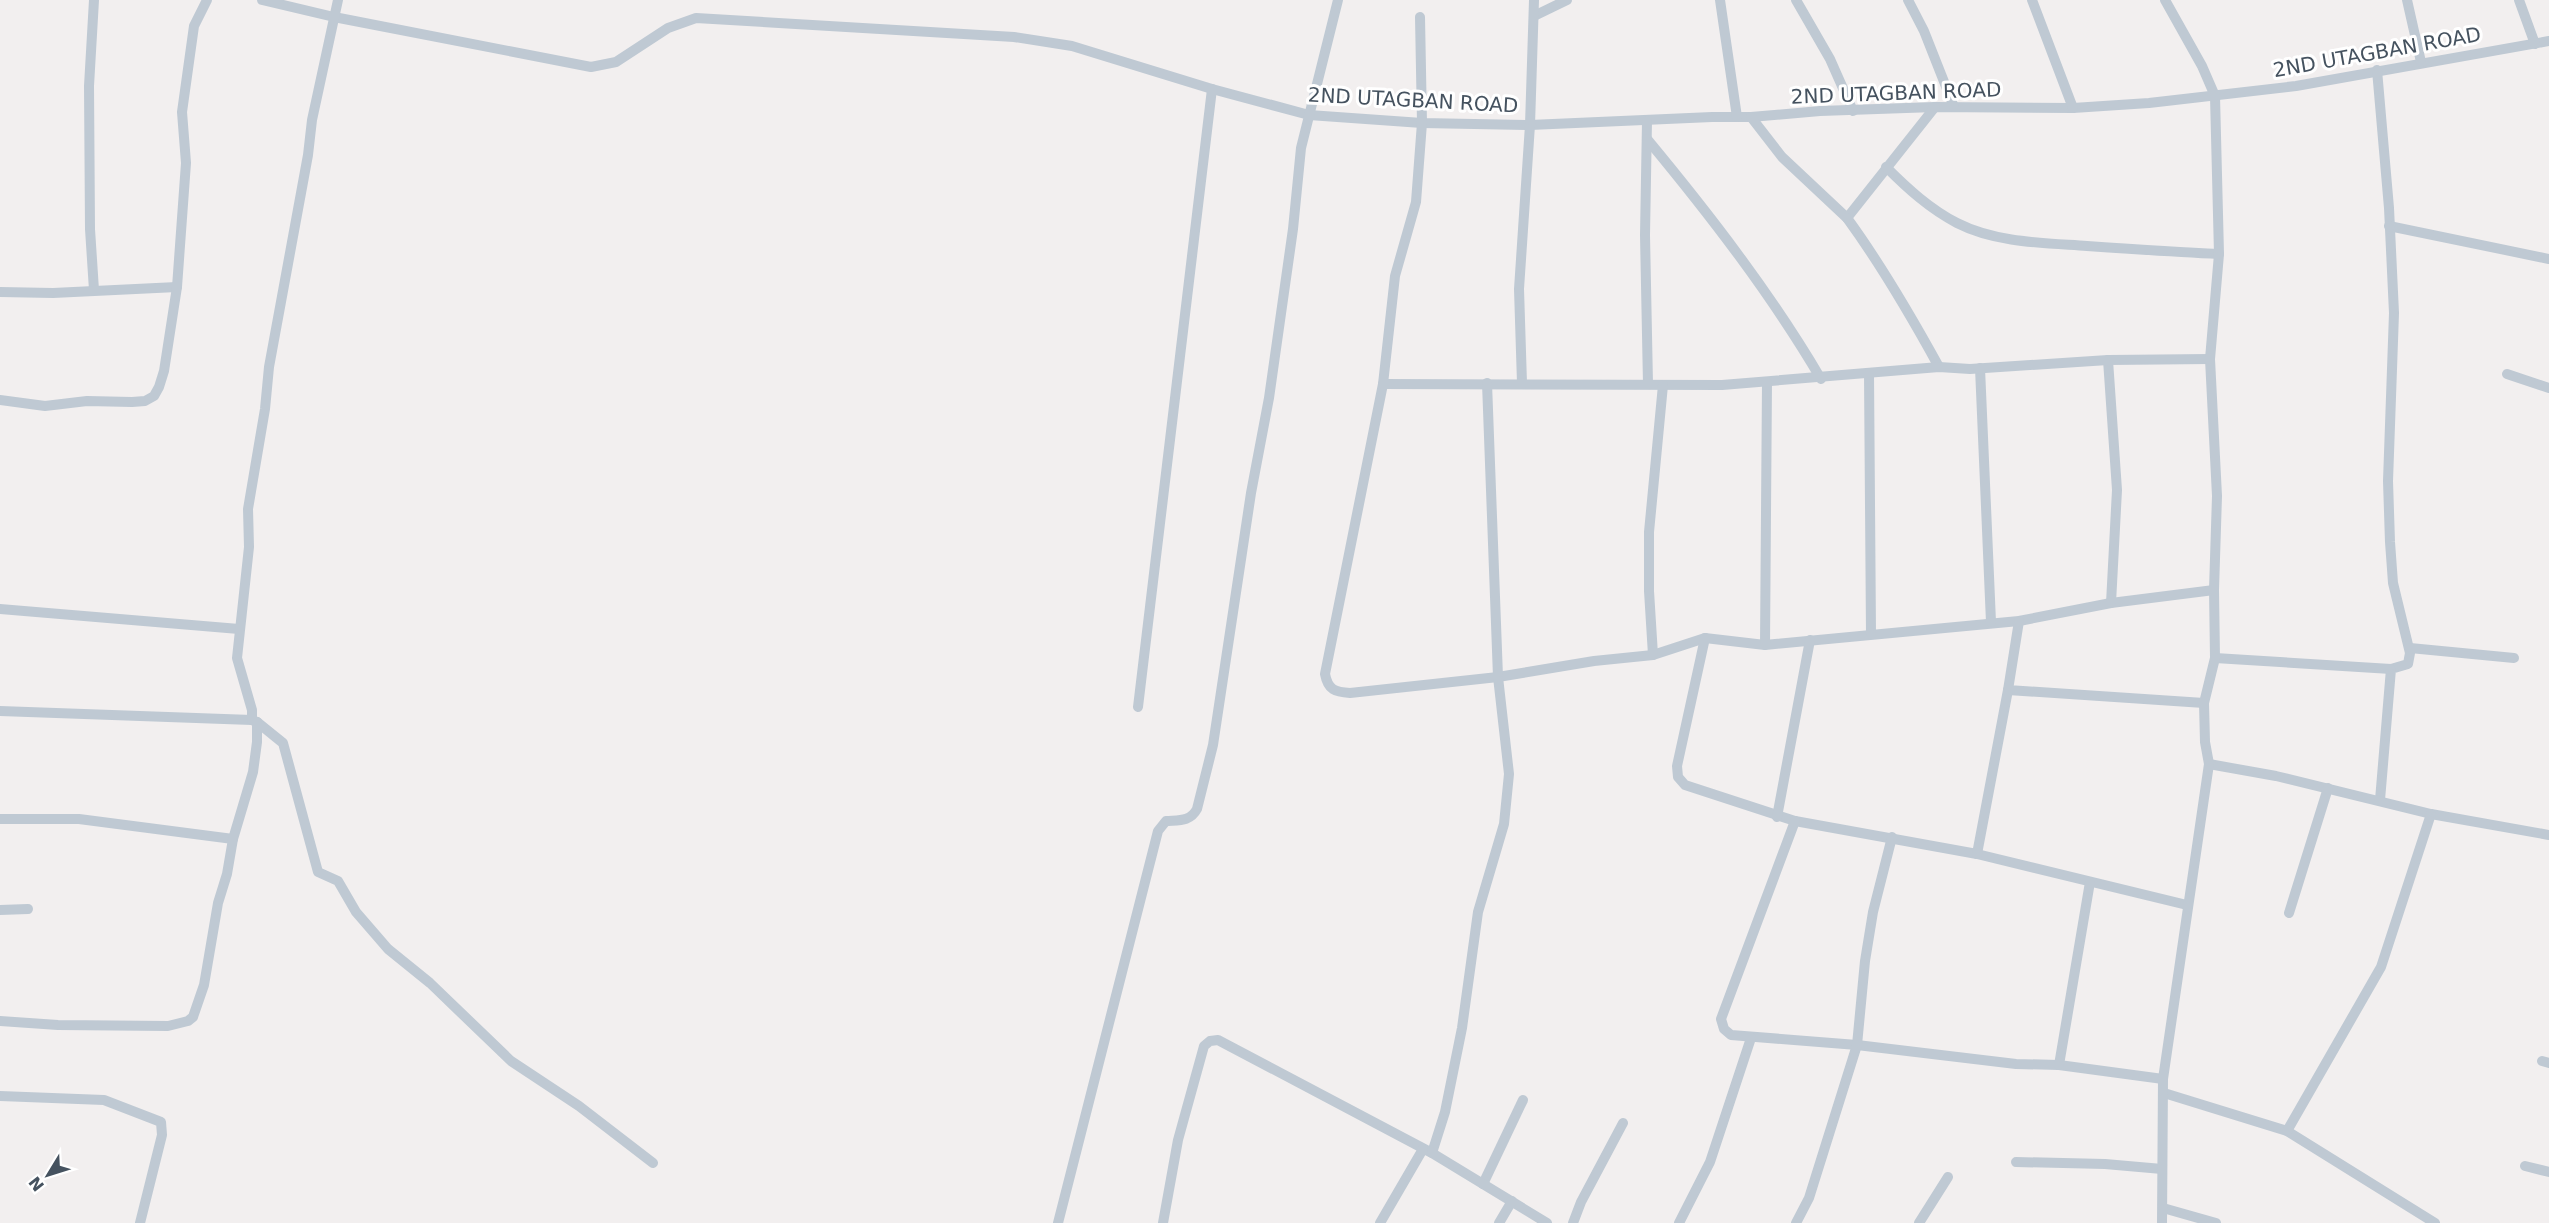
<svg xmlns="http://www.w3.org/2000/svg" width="2549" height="1223" viewBox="0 0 2549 1223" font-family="'DejaVu Sans',sans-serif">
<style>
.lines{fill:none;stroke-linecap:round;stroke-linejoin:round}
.minor{stroke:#bfc9d3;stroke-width:10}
.labels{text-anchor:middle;stroke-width:6;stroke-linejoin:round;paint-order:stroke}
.street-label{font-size:20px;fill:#45525f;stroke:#fff}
</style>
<rect width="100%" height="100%" fill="#f2efef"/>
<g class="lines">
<g class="minor">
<path d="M94,0L89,86L90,229L94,290"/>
<path d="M262,0L334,17L591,67L616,62L668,28L696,18L1014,37L1072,46L1212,89L1309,115L1422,123L1530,125L1712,117H1751L1820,111L1935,107L2073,108L2149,103L2296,86L2549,41"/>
<path d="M1720,0L1737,117"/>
<path d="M1796,0L1830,59L1853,111"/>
<path d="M1908,0L1924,31L1954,107"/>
<path d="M2032,0L2073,108"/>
<path d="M2407,0L2421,62"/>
<path d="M2519,0L2535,44"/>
<path d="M1534,16L1567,0"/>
<path d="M1420,17L1422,123L1416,202L1395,276L1383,384L1325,674C1328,690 1335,692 1350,693L1498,677L1594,661L1653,655L1705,638L1765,645L2019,621L2111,603L2214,590"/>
<path d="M2377,70L2389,208L2394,313L2388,481L2390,542L2393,583L2410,653L2408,664L2391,669L2380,800"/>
<path d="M1751,117L1782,157L1847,218L1935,107"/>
<path d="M1647,121L1645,235L1648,384"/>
<path d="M1647,139C1710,215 1771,294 1821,379"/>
<path d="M1886,167C1908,189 1930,209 1957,223C1996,243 2045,243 2087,246C2131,249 2175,252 2219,254"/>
<path d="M1847,218C1882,266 1911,316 1939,367"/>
<path d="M2389,226L2549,259"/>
<path d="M0,292L53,293L177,287"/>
<path d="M2108,360L2117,490L2111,603"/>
<path d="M1980,368L1991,622"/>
<path d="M1869,374L1871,634"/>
<path d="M2507,374L2549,388"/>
<path d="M1522,383L1519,289L1530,125L1534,0"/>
<path d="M1383,384L1722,385L1939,367L1970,369L2108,360L2210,359"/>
<path d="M0,400L45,406L87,401L132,402L145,401L154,396L159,387L164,371L177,287L186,163L182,112L194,26L207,0"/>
<path d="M0,609L239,629"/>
<path d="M2019,621L2008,690L2204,703"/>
<path d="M1705,638L1677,766L1678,777L1685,785L1795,821L1977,854L2187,905"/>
<path d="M1765,645L1767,382"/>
<path d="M2410,648L2514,658"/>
<path d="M1653,655L1649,591V532L1663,385"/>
<path d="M2215,658L2391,669"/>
<path d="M1138,707L1212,89"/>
<path d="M0,711L252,720"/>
<path d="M257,722L283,743L318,872L338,881L356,912L388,949L430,983L511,1061L579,1106L653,1163"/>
<path d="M2209,764L2276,776L2431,814L2549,835"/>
<path d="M1777,817L1810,640"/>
<path d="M0,819H79L233,839"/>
<path d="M1795,821L1721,1019L1724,1029L1731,1035L1857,1045L2016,1064L2059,1065L2163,1079"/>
<path d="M1977,854L2008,690"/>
<path d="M0,910L28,909"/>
<path d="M2289,913L2328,788"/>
<path d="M0,1021L58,1025L168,1026L188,1021L193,1017L204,985L218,903L227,874L233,839L253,772L257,742V722L252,720V710L237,658L249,547L248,509L265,409L269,367L308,155L312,120L338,0"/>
<path d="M2542,1061L2549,1063"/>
<path d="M2059,1065L2090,882"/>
<path d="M2164,1093L2287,1131L2435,1223"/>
<path d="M0,1096L104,1100L161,1122L162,1135L140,1223"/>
<path d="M2287,1131L2381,967L2431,814"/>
<path d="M1432,1153L1445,1112L1462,1028L1478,912L1504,824L1509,774L1498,677L1487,383"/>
<path d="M2016,1162L2105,1164L2162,1169"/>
<path d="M2525,1166L2549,1172"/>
<path d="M1483,1184L1523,1100"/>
<path d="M2163,1208L2216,1223"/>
<path d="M1058,1223L1158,831L1166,821C1179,820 1190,822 1197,809L1213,745L1251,493L1269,398L1293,229L1301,148L1338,0"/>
<path d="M1163,1223L1178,1140L1204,1046L1210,1041L1218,1040L1432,1153L1547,1223"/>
<path d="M1380,1223L1423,1149"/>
<path d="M1499,1223L1512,1201"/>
<path d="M1573,1223L1581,1202L1623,1123"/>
<path d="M1679,1223L1710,1162L1751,1038"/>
<path d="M1796,1223L1809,1198L1857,1045L1865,961L1873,912L1892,837"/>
<path d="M1919,1223L1948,1177"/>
<path d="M2162,1223L2163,1079L2209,764L2205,742L2204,703L2215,658L2214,590L2217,496L2210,359L2219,254L2215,96L2202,66L2165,0"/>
</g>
</g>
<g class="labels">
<g class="street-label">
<text transform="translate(2377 52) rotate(-10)" y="7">2ND UTAGBAN ROAD</text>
<text transform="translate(1896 93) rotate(-2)" y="7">2ND UTAGBAN ROAD</text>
<text transform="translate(1413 100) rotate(3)" y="7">2ND UTAGBAN ROAD</text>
</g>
</g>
<g transform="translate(48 1175) rotate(232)" stroke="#ffffff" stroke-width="4.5" paint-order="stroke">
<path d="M0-4.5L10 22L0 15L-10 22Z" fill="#45525f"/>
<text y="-9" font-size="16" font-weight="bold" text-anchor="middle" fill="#45525f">N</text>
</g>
</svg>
